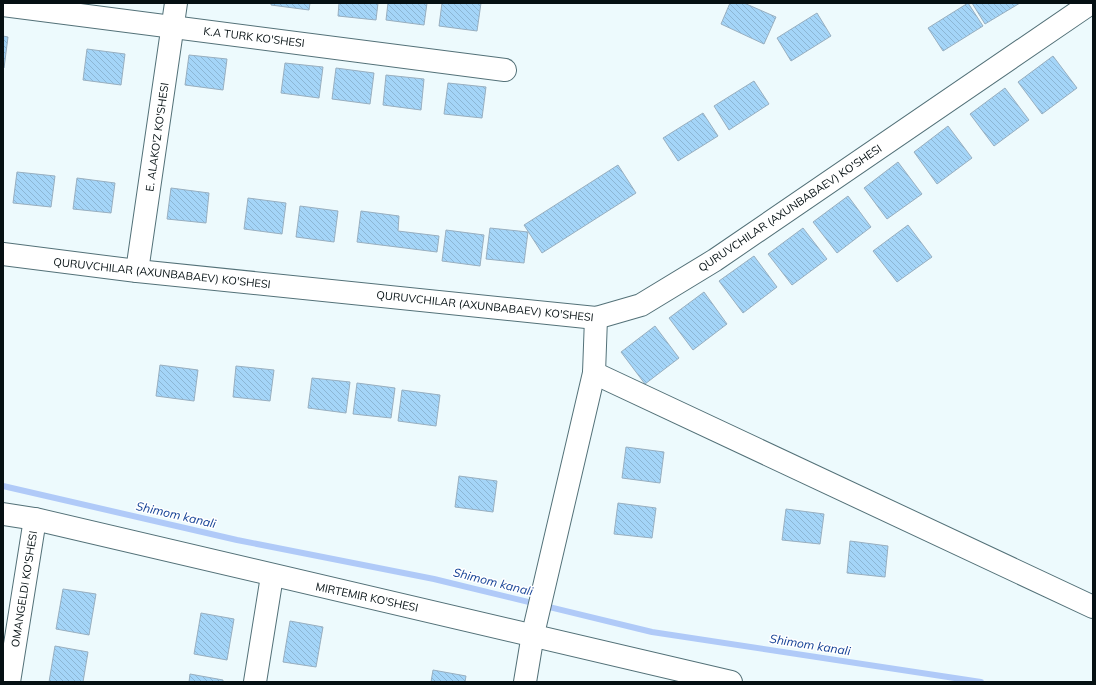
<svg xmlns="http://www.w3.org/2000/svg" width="1096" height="685" viewBox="0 0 1096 685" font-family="Mulish,sans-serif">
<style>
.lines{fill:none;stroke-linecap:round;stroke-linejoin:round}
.stream{stroke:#b0caf8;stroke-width:6}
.building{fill:url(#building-back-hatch);stroke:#98afc0}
.street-casing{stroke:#537178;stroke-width:24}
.secondary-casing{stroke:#537178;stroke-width:24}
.street{stroke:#fff;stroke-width:22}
.secondary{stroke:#fff;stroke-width:22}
.labels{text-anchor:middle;stroke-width:3;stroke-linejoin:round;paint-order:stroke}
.street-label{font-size:11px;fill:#051013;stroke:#fff}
.water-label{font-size:12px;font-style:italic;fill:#134095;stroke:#fff}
</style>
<defs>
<pattern id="building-back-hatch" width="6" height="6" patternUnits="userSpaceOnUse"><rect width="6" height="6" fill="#a4d5f8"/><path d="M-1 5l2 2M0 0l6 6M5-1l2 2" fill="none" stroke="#8cb6d4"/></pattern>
</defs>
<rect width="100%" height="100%" fill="#edfafd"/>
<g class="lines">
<path class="stream" d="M3,486L237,540L434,579L652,632L981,682"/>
</g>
<g class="building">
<path d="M271,3H310L309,10L271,5Z"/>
<path d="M339,3H378L376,20L338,16Z"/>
<path d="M388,3H427L424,25L386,20Z"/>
<path d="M442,3H481L477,31L439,26Z"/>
<path d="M730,3H744L776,17L764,44L721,24Z"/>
<path d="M968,3L983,26L943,51L928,28Z"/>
<path d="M972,3H1020L985,24Z"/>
<path d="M817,13L831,36L791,61L777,38Z"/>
<path d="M3,36L8,37L4,68L3,67Z"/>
<path d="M87,49L125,54L121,85L83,80Z"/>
<path d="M189,55L227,59L223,90L185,85Z"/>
<path d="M1053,56L1077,88L1042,114L1018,82Z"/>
<path d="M285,63L323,67L319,98L281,93Z"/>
<path d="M336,68L374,73L370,104L332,99Z"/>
<path d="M386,75L424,79L421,110L383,105Z"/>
<path d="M754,81L769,104L729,130L714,106Z"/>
<path d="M448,83L486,87L482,118L444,114Z"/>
<path d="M1005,88L1029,120L994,146L970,114Z"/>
<path d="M703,113L718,136L678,161L663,138Z"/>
<path d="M948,126L972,158L937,184L914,152Z"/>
<path d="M898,162L922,194L887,219L864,188Z"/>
<path d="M618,165L636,193L542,253L524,225Z"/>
<path d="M17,172L55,176L51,207L13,203Z"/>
<path d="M77,178L115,183L111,213L73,209Z"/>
<path d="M171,188L209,193L206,223L167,219Z"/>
<path d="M848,196L871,227L837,253L813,222Z"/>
<path d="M248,198L286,203L282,234L244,229Z"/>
<path d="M300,206L338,211L334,242L296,237Z"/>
<path d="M361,211L399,216L398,231L439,236L437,252L357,242Z"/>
<path d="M908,225L932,257L897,282L873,251Z"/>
<path d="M490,228L528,232L524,263L486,259Z"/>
<path d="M803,228L827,259L792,285L768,254Z"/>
<path d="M446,230L484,235L480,266L442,261Z"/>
<path d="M754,256L777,287L743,313L719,281Z"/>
<path d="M704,292L727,324L693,350L669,318Z"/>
<path d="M655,326L679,358L645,384L621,352Z"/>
<path d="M160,365L198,370L194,401L156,396Z"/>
<path d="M236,366L274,370L270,401L233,397Z"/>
<path d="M312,378L350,382L346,413L308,408Z"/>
<path d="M357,383L395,388L391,418L353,414Z"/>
<path d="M402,390L440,395L436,426L398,421Z"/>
<path d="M626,447L664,452L660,483L622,478Z"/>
<path d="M459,476L497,481L493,512L455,507Z"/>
<path d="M618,503L656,508L652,538L614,534Z"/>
<path d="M786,509L824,514L820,544L782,540Z"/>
<path d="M850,541L888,546L885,577L847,573Z"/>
<path d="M63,589L96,594L89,635L56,629Z"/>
<path d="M201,613L234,619L227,660L194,654Z"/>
<path d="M290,621L323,627L316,667L283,662Z"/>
<path d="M55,646L88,652L83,682H49Z"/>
<path d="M433,670L466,676L465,682H431Z"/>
<path d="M190,674L223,680V682H189Z"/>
</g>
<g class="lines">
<defs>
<g id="street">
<path d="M3,5L505,70"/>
<path d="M137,271L176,3"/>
<path d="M594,373L1093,607"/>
<path d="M3,514L35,519C267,575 500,626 731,682"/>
<path d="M9,682L35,519"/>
<path d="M255,682L272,576"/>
<path d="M525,682L533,634L594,373L596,318"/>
</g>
<path id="secondary" d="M3,254L137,271L596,318L641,305L715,260L1091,3"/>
</defs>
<use href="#street" class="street-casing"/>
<use href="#secondary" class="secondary-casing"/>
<use href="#street" class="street"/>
<use href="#secondary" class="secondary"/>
</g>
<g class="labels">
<g class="street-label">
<text transform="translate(254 37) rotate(7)" y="4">K.A TURK KO'SHESI</text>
<text transform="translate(157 137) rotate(-82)" y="4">E. ALAKO'Z KO'SHESI</text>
<text transform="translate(790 208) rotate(-34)" y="4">QURUVCHILAR (AXUNBABAEV) KO'SHESI</text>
<text transform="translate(162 273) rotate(6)" y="4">QURUVCHILAR (AXUNBABAEV) KO'SHESI</text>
<text transform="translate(485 306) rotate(6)" y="4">QURUVCHILAR (AXUNBABAEV) KO'SHESI</text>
<text transform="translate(24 589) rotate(-81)" y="4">OMANGELDI KO'SHESI</text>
<text transform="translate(367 597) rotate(12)" y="4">MIRTEMIR KO'SHESI</text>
</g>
<g class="water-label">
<text transform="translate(176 515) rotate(13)" y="4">Shimom kanali</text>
<text transform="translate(493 582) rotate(14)" y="4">Shimom kanali</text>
<text transform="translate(810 645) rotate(9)" y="4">Shimom kanali</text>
</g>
</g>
<rect width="1096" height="685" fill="none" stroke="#051013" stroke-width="8"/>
</svg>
